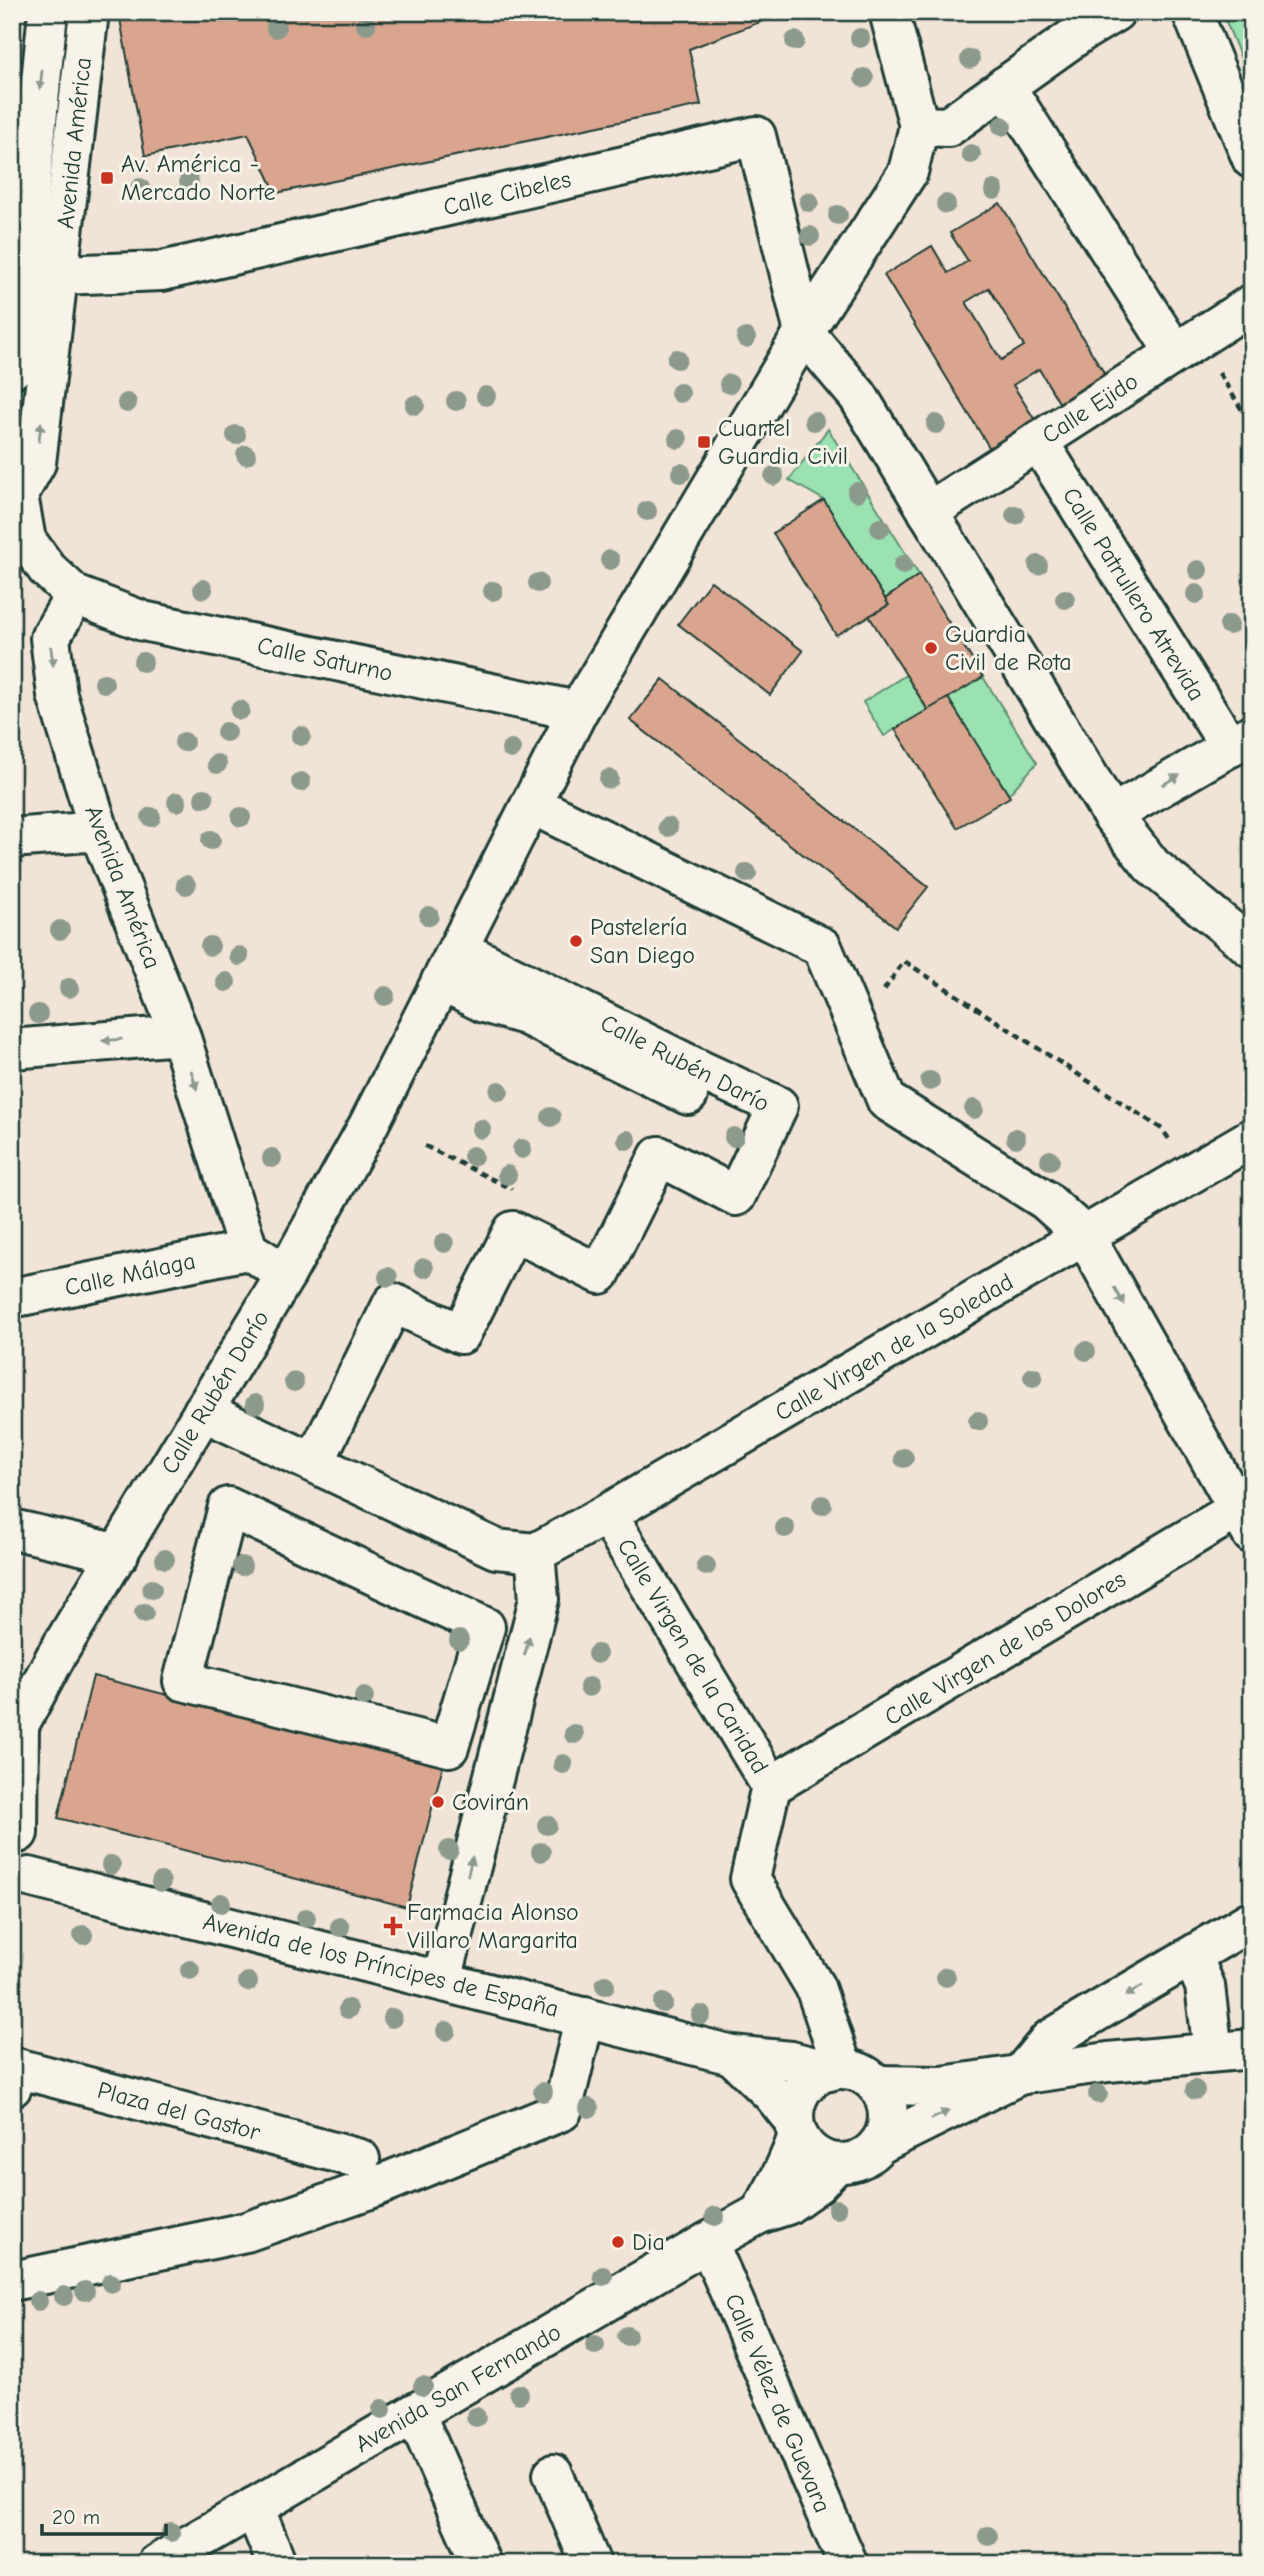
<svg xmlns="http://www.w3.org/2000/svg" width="1264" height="2576" viewBox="0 0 1264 2576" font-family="'Comic Neue',sans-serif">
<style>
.green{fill:#9ae2b1;stroke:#5c9072;stroke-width:2}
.building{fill:#daa58f;stroke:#1f3d34;stroke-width:2;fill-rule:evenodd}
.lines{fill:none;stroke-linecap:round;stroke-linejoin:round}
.minor-casing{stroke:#1f3d34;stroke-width:44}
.path{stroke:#1f3d34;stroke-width:4.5;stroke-dasharray:7 5;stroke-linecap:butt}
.minor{stroke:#f7f3e8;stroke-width:38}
.tree{fill:#8b9a8b}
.oneway{fill:#8b988e}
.poi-dot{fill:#c8321e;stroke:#f7f3e8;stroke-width:2.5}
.labels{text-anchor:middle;stroke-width:6;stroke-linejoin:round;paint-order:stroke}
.street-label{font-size:24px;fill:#1f3d34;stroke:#f7f3e8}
.poi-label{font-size:24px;fill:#1f3d34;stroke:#f7f3e8;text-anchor:start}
</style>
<rect width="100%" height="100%" fill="#f1e3d6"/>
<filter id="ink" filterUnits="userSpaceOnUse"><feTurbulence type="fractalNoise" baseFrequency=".0143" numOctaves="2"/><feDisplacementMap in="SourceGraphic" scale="14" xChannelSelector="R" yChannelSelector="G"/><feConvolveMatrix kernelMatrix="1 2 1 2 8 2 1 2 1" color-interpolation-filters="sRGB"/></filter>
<g filter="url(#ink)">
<g class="green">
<path d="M1222,12H1252V85Z"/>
<path d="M828,429L919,575L885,599L824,500L789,480Z"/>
<path d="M906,675L927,710L884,736L863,702Z"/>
<path d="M983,677L1037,763L1008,795L948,698Z"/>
</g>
<g class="building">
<path d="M201,12H783L784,13L689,49L701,105L276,193L248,134L145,156L120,19L202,18Z"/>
<path d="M1000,203L1106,376L1060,404L1039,369L1013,385L1038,425L992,452L884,275L932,246L948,273L968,261L950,233ZM989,288L1024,346L1001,360L966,302Z"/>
<path d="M824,500L889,605L836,635L773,533Z"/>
<path d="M919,575L983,677L928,710L869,616L889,605L885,599Z"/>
<path d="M711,581L803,651L770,695L678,624Z"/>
<path d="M663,679L928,887L896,927L630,720Z"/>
<path d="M948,698L1010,797L957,828L895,729Z"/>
<path d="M93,1676L443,1765L407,1907L58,1818Z"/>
</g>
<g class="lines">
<defs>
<g id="minor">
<path d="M1192,12L1252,159"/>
<path d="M1005,86L1175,353"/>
<path d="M919,126L948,127L1080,33L1115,12"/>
<path d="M22,271L60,275L162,271L756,136L804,332L858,396L1112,815L1152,866L1252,948"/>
<path d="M12,369L48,12"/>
<path d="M1038,441L1230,747"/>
<path d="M12,481L18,495L26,540L47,569L75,595L143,621L578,711"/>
<path d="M18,495L36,463L89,12"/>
<path d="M928,512L1252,304"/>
<path d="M75,595L50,638L57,695L99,831L180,1035L248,1250L286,1274"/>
<path d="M531,804L822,947L887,1101L1045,1200L1085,1236L1252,1534"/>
<path d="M1112,815L1252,734"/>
<path d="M12,838L99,831"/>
<path d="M441,981L484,1003L525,1015L688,1095"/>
<path d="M12,1049L180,1035"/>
<path d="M12,1298L248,1250"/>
<path d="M203,1411L496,1549L535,1553L607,1514L1252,1138"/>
<path d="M314,1463L393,1303L461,1334L513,1231L600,1274L659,1156L736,1196L778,1106L700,1070L458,949"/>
<path d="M228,1507L485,1627L449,1747L183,1681Z"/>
<path d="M607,1514L771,1786L750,1879L815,1987L843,2069"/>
<path d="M12,1529L119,1554"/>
<path d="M12,1738L56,1656L286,1274L368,1126L578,711L804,332L908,172L919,126L889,12"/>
<path d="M771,1786L1238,1509"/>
<path d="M18,1833L19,1724"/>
<path d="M29,1877L732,2055L791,2061L830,2071"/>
<path d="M1192,1956L1205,1986L1213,2052"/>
<path d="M442,1980L539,1599L535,1553"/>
<path d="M732,2055L773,2095L793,2120"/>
<circle cx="841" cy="2116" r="47"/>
<path d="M876,2085L942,2086L1108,2062L1252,2049"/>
<path d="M12,2087L17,2068L360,2159"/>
<path d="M878,2145L1021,2074L1049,2040L1252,1920"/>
<path d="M759,2214C776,2189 788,2164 798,2136"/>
<path d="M708,2242L848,2564"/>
<path d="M12,2281L246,2232L375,2187L562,2111L585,2017"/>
<path d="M415,2413L481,2564"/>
<path d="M553,2474L591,2564"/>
<path d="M254,2507L277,2564"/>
<path d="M157,2564L708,2242L759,2214L787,2205L817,2184L836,2164"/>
</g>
</defs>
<use href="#minor" class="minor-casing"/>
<g class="path">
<path d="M1219,373L1252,426"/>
<path d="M884,990L904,961L1162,1129L1169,1139"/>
<path d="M425,1146L512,1189"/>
</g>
<use href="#minor" class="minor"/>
</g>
<g class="tree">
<circle cx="366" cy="25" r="10"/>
<circle cx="276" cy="28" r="10"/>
<circle cx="860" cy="38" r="10"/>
<circle cx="795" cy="41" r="10"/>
<circle cx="970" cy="59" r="10"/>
<circle cx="864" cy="78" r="10"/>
<circle cx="1002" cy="126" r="10"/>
<circle cx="971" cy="154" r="10"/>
<circle cx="189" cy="181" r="10"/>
<circle cx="140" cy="188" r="10"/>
<circle cx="994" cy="190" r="10"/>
<circle cx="809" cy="202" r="10"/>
<circle cx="946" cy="204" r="10"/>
<circle cx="838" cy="215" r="10"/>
<circle cx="810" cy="236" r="10"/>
<circle cx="746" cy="338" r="10"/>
<circle cx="677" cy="359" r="10"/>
<circle cx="729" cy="384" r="10"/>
<circle cx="680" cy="393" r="10"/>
<circle cx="486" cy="396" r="10"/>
<circle cx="456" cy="401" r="10"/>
<circle cx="127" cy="403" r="10"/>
<circle cx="415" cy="405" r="10"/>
<circle cx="814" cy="421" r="10"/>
<circle cx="936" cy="424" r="10"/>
<circle cx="236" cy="435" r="10"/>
<circle cx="678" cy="439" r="10"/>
<circle cx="246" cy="455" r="10"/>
<circle cx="681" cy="473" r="10"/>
<circle cx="774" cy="476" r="10"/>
<circle cx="857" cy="492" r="10"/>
<circle cx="647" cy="511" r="10"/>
<circle cx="1015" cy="515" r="10"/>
<circle cx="880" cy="528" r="10"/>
<circle cx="610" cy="560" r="10"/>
<circle cx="903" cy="565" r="10"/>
<circle cx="1038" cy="565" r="10"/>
<circle cx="1198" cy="570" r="10"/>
<circle cx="538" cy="583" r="10"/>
<circle cx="203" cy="589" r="10"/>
<circle cx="493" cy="591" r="10"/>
<circle cx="1196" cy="594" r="10"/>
<circle cx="1065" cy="599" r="10"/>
<circle cx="1229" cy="625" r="10"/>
<circle cx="143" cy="662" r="10"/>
<circle cx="104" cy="683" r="10"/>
<circle cx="240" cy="710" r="10"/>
<circle cx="226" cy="732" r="10"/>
<circle cx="301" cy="736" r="10"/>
<circle cx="184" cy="742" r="10"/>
<circle cx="511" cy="749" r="10"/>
<circle cx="217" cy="764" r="10"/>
<circle cx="609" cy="779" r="10"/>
<circle cx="301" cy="782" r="10"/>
<circle cx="204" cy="798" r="10"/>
<circle cx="177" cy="802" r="10"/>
<circle cx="151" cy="817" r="10"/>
<circle cx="241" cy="817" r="10"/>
<circle cx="668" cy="827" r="10"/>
<circle cx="211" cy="840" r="10"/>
<circle cx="747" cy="873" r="10"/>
<circle cx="186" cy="885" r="10"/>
<circle cx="429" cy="916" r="10"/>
<circle cx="60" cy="930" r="10"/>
<circle cx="210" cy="946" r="10"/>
<circle cx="239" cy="956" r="10"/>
<circle cx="226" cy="982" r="10"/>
<circle cx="69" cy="988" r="10"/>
<circle cx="385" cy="996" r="10"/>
<circle cx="38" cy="1014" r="10"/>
<circle cx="930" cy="1081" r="10"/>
<circle cx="499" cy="1091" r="10"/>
<circle cx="974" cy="1109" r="10"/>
<circle cx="551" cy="1117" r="10"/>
<circle cx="481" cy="1129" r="10"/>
<circle cx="734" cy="1137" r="10"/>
<circle cx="1016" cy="1138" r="10"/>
<circle cx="627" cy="1140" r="10"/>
<circle cx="522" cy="1149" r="10"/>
<circle cx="473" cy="1156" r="10"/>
<circle cx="272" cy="1158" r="10"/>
<circle cx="1050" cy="1160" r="10"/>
<circle cx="507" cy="1175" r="10"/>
<circle cx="444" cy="1243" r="10"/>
<circle cx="424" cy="1268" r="10"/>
<circle cx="388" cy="1277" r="10"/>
<circle cx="1086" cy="1351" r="10"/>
<circle cx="1033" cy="1377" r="10"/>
<circle cx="294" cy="1382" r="10"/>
<circle cx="255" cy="1404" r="10"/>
<circle cx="978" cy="1421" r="10"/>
<circle cx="904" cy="1458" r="10"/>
<circle cx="822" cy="1505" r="10"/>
<circle cx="785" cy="1528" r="10"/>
<circle cx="165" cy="1559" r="10"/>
<circle cx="242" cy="1566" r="10"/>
<circle cx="706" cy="1566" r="10"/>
<circle cx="152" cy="1589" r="10"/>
<circle cx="144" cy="1613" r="10"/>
<circle cx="459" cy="1640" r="10"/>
<circle cx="597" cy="1654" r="10"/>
<circle cx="589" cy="1687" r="10"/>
<circle cx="364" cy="1697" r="10"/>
<circle cx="574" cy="1734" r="10"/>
<circle cx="563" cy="1764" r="10"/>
<circle cx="547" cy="1825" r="10"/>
<circle cx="449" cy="1850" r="10"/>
<circle cx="541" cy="1852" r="10"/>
<circle cx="111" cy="1865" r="10"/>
<circle cx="161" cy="1882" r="10"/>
<circle cx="221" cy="1903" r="10"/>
<circle cx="306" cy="1918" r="10"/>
<circle cx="340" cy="1927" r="10"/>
<circle cx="83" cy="1935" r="10"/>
<circle cx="190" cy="1970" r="10"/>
<circle cx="946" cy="1977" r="10"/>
<circle cx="248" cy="1982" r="10"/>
<circle cx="605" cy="1985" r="10"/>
<circle cx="663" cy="2003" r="10"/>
<circle cx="348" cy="2009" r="10"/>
<circle cx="701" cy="2015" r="10"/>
<circle cx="392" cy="2018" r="10"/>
<circle cx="446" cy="2031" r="10"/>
<circle cx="1195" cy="2090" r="10"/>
<circle cx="543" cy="2092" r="10"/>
<circle cx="1098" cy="2094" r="10"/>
<circle cx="589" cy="2108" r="10"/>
<circle cx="837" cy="2209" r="10"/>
<circle cx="715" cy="2216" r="10"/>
<circle cx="603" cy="2276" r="10"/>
<circle cx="111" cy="2283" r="10"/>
<circle cx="85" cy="2291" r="10"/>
<circle cx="64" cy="2296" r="10"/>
<circle cx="38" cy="2301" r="10"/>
<circle cx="627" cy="2336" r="10"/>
<circle cx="595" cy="2345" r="10"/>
<circle cx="423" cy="2386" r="10"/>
<circle cx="519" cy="2394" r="10"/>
<circle cx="382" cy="2409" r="10"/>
<circle cx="476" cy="2417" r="10"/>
<circle cx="171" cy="2532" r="10"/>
<circle cx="988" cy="2536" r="10"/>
</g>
<defs><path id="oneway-solid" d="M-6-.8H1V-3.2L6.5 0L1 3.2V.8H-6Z" transform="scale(1.75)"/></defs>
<g class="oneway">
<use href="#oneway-solid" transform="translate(41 80) rotate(96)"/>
<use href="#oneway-solid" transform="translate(40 432) rotate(-83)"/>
<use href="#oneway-solid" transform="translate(52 656) rotate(82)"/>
<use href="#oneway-solid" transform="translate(1171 780) rotate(-30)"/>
<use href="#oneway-solid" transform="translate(112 1040) rotate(175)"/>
<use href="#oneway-solid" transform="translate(194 1080) rotate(73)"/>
<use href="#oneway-solid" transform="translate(1119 1296) rotate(61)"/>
<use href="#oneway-solid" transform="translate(527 1646) rotate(-75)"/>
<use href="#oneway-solid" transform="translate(470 1866) rotate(-76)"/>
<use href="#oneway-solid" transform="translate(1134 1991) rotate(150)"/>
<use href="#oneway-solid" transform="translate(940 2115) rotate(-26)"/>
</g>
</g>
<g class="poi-dot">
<rect x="100" y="171" width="14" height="14" rx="3.5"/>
<rect x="697" y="435" width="14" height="14" rx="3.5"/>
<circle cx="931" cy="648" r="7"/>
<circle cx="576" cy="941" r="7"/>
<circle cx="438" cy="1802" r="7"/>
<path d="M389.5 1915.5h7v7h7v7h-7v7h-7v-7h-7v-7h7z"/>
<circle cx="618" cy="2242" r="7"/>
</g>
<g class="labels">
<g class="street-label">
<text transform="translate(74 143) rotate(-84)" y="8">Avenida América</text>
<text transform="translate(507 193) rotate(-13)" y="8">Calle Cibeles</text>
<text transform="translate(1090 408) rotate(-33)" y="8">Calle Ejido</text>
<text transform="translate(1134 594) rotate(58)" y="8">Calle Patrullero Atrevida</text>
<text transform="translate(325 659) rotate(12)" y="8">Calle Saturno</text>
<text transform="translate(123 887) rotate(69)" y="8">Avenida América</text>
<text transform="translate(685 1063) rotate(27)" y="8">Calle Rubén Darío</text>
<text transform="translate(130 1274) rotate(-12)" y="8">Calle Málaga</text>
<text transform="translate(894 1347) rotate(-30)" y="8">Calle Virgen de la Soledad</text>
<text transform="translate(215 1392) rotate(-59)" y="8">Calle Rubén Darío</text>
<text transform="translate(1005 1648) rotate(-31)" y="8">Calle Virgen de los Dolores</text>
<text transform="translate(693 1656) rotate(59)" y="8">Calle Virgen de la Caridad</text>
<text transform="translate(381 1965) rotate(14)" y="8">Avenida de los Príncipes de España</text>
<text transform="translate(179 2111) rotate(15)" y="8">Plaza del Gastor</text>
<text transform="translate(458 2388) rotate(-30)" y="8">Avenida San Fernando</text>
<text transform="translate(778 2403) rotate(67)" y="8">Calle Vélez de Guevara</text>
</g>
<g class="poi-label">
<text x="121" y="172">Av. América -<tspan x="121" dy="28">Mercado Norte</tspan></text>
<text x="718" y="436">Cuartel<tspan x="718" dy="28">Guardia Civil</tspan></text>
<text x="945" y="642">Guardia<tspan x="945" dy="28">Civil de Rota</tspan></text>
<text x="590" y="935">Pastelería<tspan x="590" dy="28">San Diego</tspan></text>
<text x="452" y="1810">Covirán</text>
<text x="407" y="1920">Farmacia Alonso<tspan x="407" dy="28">Villaro Margarita</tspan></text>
<text x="632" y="2250">Dia</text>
</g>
</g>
<rect width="1264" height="2576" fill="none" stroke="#f7f3e8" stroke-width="42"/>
<rect x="21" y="21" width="1222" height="2534" fill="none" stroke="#1f3d34" stroke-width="2.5" filter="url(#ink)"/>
<path d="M42 2524v10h124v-10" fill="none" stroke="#1f3d34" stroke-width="3.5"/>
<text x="52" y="2524" font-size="21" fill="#1f3d34" stroke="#f7f3e8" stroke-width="5" paint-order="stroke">20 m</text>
</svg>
